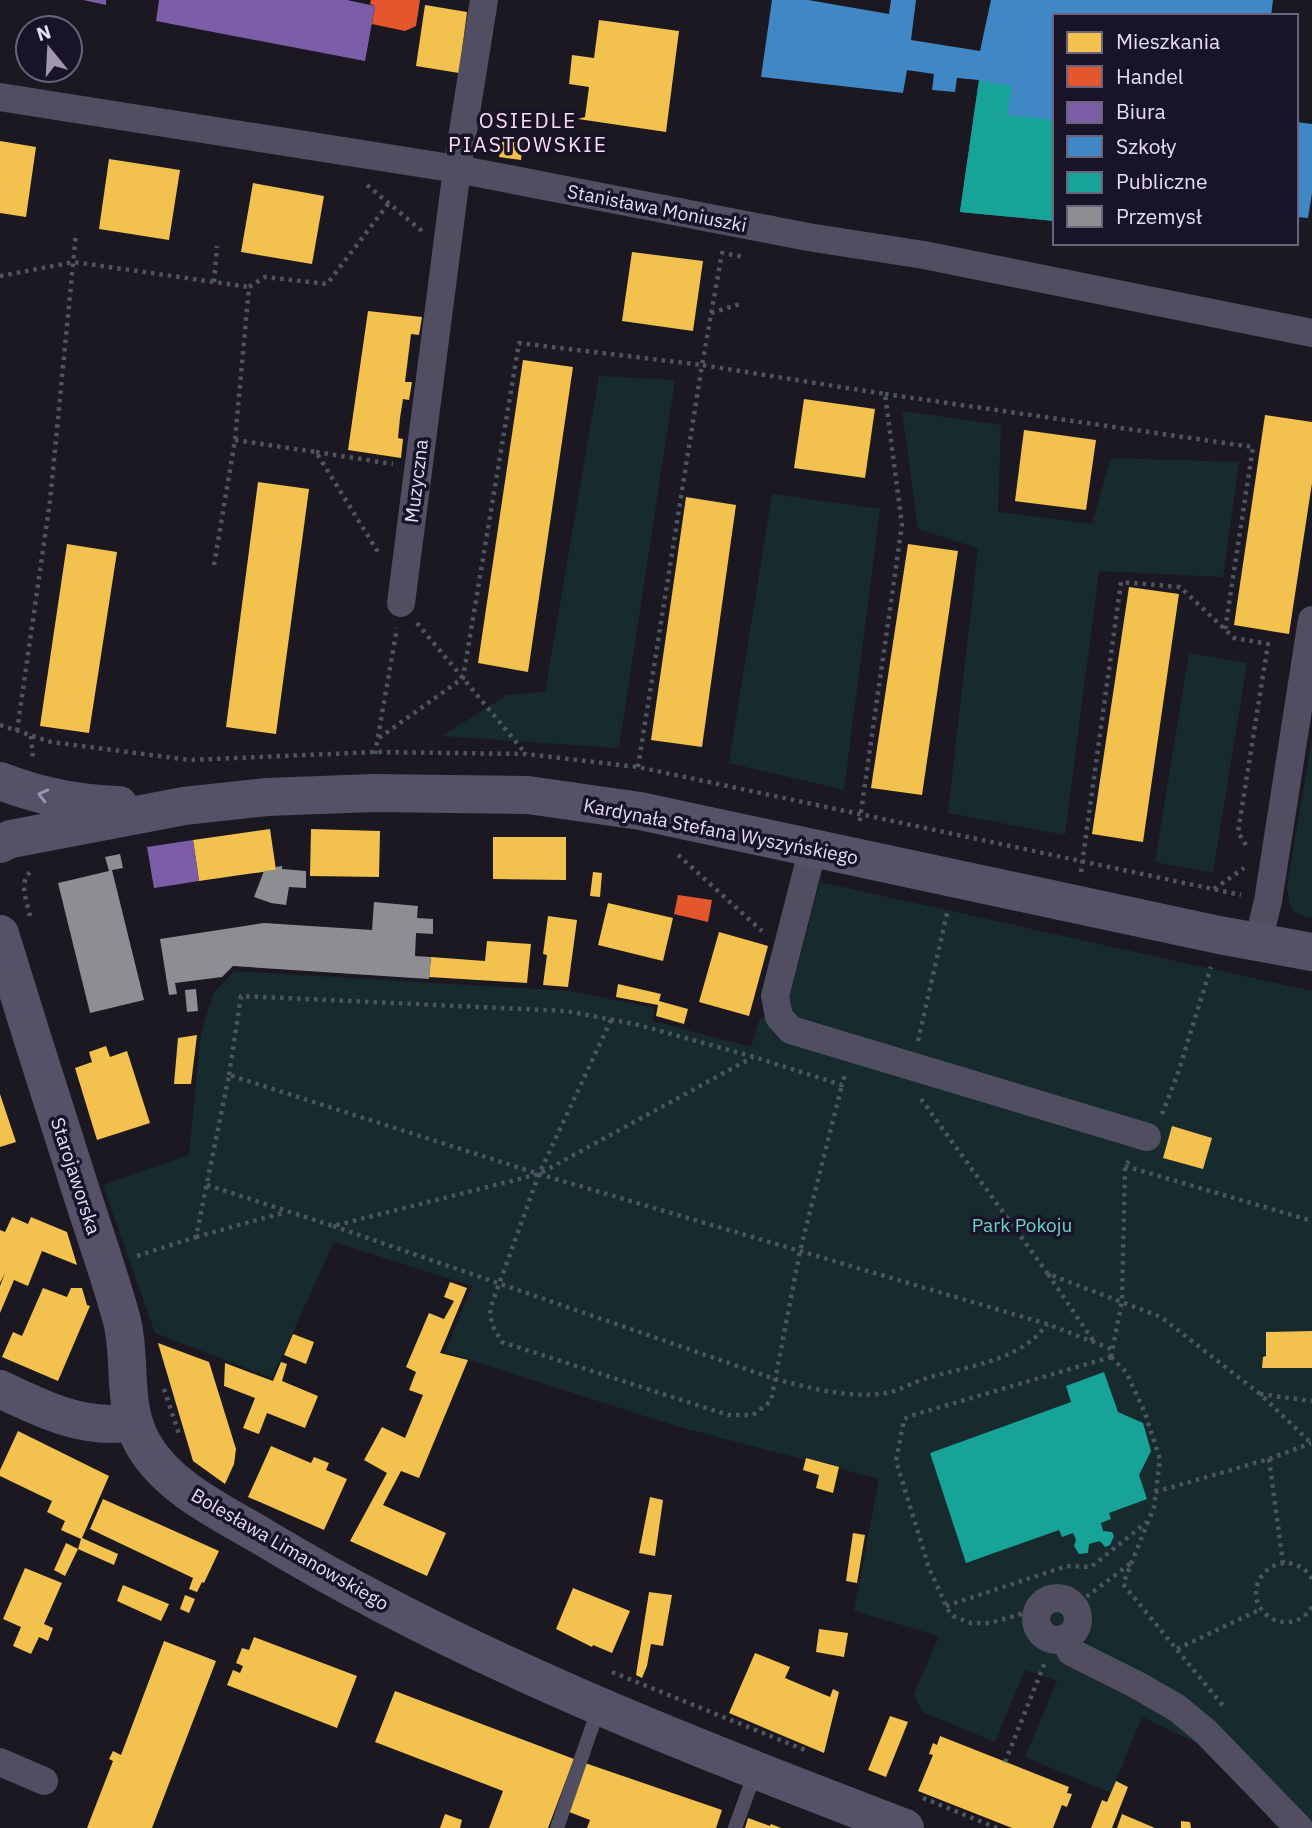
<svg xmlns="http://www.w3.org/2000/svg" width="1312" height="1828" viewBox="0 0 1312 1828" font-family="'IBM Plex Sans',sans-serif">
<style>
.green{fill:#172b2e}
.homes{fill:#f2c14e}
.shops{fill:#e4572e}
.offices{fill:#7b5ea7}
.schools{fill:#3f88c5}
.public{fill:#17a398}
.industry{fill:#8d8d92}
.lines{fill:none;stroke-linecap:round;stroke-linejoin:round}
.path{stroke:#4d5462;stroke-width:4.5;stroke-dasharray:3.5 5;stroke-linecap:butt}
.lane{stroke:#514e62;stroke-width:14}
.street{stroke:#514e62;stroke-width:28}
.secondary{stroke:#565168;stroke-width:38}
.oneway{stroke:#9d96b2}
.labels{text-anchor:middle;stroke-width:7;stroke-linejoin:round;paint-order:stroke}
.street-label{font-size:19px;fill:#e4dcfb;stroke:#191327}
.park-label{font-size:19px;fill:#6fd4c8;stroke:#191327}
.neighbourhood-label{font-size:21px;letter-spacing:2px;fill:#fbdeed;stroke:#191327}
</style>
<rect width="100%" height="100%" fill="#1b1822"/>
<g class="green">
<path d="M599,376L675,380L619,748L442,736L507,695L545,692Z"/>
<path d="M902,411L1001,425L998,512L1092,524L1111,458L1239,462L1223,577L1099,571L1065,835L948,813L978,548L918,529Z"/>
<path d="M772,494L880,509L844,790L729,763Z"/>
<path d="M1189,653L1247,663L1213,873L1155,862Z"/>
<path d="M1312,739V918C1288,913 1290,908 1287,886Z"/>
<path d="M820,882L1312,991V1828H1277L1215,1752L1142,1717L1111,1793L1025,1757L1057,1681L1025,1670L995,1742L922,1712L914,1694L939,1636L854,1611L879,1479L679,1427L445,1352L472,1286L334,1242L272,1378L155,1333L103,1185L189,1155L201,1034L213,994L234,971L571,991L654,1008L653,1021L751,1047L760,1019L789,998Z"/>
</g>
<g class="homes">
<path d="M425,5L467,12L459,73L416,66Z"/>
<path d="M599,20L679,31L666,132L578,119L585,117L589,87L569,84L572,55L594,58Z"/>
<path d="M503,137L523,140L521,160L499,157Z"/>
<path d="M0,141L36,147L26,217L0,213Z"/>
<path d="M109,159L180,170L169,240L99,229Z"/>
<path d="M253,183L324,196L312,264L241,252Z"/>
<path d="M632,252L703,261L693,331L622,321Z"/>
<path d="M368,311L422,317L419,335L411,334L405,382H412L409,400L403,399L400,418L398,438L403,439L401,458L348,450Z"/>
<path d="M523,360L573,367L528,672L478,663Z"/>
<path d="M804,399L875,409L865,478L794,468Z"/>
<path d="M1265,415L1312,422V483L1289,634L1234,625Z"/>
<path d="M1024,430L1096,440L1086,510L1015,501Z"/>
<path d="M258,482L309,489L276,734L226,727Z"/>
<path d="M686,497L736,505L702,747L651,740Z"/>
<path d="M67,544L117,552L89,733L40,726Z"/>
<path d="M908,544L958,551L922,795L871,788Z"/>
<path d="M1129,587L1179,594L1143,842L1092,834Z"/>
<path d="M270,829L276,870L199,881L193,840Z"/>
<path d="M311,829L380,831L379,877L310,876Z"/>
<path d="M493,837H566V880L493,879Z"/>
<path d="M593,872L602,873L600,897L590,896Z"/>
<path d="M608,903L673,918L663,961L598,945Z"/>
<path d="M548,916L577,920L568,987L543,985L547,955L543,954Z"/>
<path d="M719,932L768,946L749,1016L699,1002Z"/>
<path d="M487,941L531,944L527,983L429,977L431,957L485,961Z"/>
<path d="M618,984L661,994L659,1001L688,1009L684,1024L656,1016L658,1005L616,997Z"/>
<path d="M197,1035L191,1084H174L178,1038Z"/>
<path d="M106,1046L110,1057L127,1051L150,1123L97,1140L75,1068L92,1062L89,1052Z"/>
<path d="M0,1094L16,1142L0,1147Z"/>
<path d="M1172,1126L1212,1138L1203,1169L1163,1158Z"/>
<path d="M12,1217L28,1224L31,1217L67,1232L77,1265L42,1251L28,1286L14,1280L0,1313V1286L5,1273L0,1283V1230L5,1232Z"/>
<path d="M450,1282L467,1288L440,1353L468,1360L419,1478L401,1471L383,1505L446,1533L427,1576L350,1541L387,1473L364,1460L382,1427L405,1438L423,1395L409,1390L416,1372L406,1367L429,1313L444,1319L454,1301L444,1297Z"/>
<path d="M43,1288L67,1297L71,1288H82L87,1305L90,1306L58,1381L2,1357L13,1332L22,1336Z"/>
<path d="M1312,1331V1368H1262L1263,1357L1266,1356V1332Z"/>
<path d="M293,1334L314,1342L306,1364L284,1355Z"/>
<path d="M158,1343L209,1362L236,1449L234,1464L225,1484L193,1461Z"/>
<path d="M281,1362L287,1364L282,1381L318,1396L305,1428L267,1413L259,1434L243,1428L255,1398L224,1386L225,1363L273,1381Z"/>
<path d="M18,1431L109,1476L82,1538L118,1554L114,1565L78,1549L81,1539L61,1530L65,1521L47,1512L52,1501L0,1476V1470Z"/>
<path d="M271,1446L311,1463L314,1457L329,1463L326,1470L347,1479L324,1530L248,1497Z"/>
<path d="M806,1458L839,1467L833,1493L816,1488L819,1475L803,1470Z"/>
<path d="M650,1497L663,1500L655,1556L639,1553Z"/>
<path d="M103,1499L219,1551L204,1583L202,1582L197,1592L189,1589L193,1578L90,1529Z"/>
<path d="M853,1533L865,1535L857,1583L846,1581Z"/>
<path d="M66,1543L78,1549L65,1576L54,1570Z"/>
<path d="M25,1568L62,1583L44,1624L53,1628L48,1641L39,1637L31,1654L13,1646L21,1627L3,1619Z"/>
<path d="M123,1585L169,1604L161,1621L117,1601Z"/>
<path d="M573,1588L630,1611L612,1653L593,1645L592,1647L556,1629Z"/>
<path d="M649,1592L672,1595L663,1646L651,1644L647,1666L642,1678L636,1675Z"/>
<path d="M185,1595L195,1599L189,1613L180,1609Z"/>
<path d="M819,1629L848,1633L844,1657L816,1652Z"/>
<path d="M254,1637L357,1676L337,1728L227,1685L233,1670L240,1673L243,1666L236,1663L242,1648L249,1650Z"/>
<path d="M164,1641L216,1661L152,1828H87L113,1761L109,1759L113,1751L121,1755Z"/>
<path d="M755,1653L790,1667L785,1678L830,1697L833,1689L839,1692L824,1753L729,1713Z"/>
<path d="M395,1691L574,1759L548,1828H489L503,1791L375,1742Z"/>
<path d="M890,1716L908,1722L886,1777L868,1770Z"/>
<path d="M940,1736L1069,1787L1067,1793L1072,1794L1067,1807L1062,1805L1053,1828H1012L918,1791L933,1755L929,1754L933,1743L937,1745Z"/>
<path d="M585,1763L722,1810L716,1828H587L590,1820L569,1812Z"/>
<path d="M1116,1781L1128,1787L1112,1828H1091L1102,1800L1107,1802Z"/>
<path d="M445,1814L462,1820L460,1828H440Z"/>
<path d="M1122,1814L1155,1828H1117Z"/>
<path d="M748,1818L770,1826L771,1824L781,1828H745Z"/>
<path d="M1181,1821L1190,1822L1191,1828H1181Z"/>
</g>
<g class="shops">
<path d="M371,0H420L416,26L405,31L372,24L375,6L370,4Z"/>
<path d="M678,895L712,900L708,922L674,914Z"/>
</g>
<g class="offices">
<path d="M83,0H106V5Z"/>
<path d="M159,0H347L375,6L365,61L156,21Z"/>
<path d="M193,840L199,881L154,888L147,847Z"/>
</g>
<g class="schools">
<path d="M772,0H808L889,14L891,0H916L911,40L980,51L991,0H1273L1271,16H1055V221L960,212L979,80L957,78L955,92L932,90L934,74L907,70L903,93L761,77Z"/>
<path d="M1296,122L1312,124V193L1308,218L1296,217Z"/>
</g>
<g class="public">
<path d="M979,80L1012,86L1007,115L1055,120V221L960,212Z"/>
<path d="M1104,1372L1118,1412L1143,1423L1151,1451L1139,1475L1147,1499L1109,1513L1111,1519L1101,1523L1103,1531L1112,1532L1114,1536L1110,1545L1105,1547L1100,1541L1089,1544L1088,1553L1079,1554L1074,1546L1076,1540L1073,1533L1062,1537L1059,1530L966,1563L930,1453L1071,1402L1066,1386Z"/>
</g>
<g class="industry">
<path d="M120,854L123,868L112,870L144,1000L90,1013L58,883L109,871L105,857Z"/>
<path d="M282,866V869L306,871V888L289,887L286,905L271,903L254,897L264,871L276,870L275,867Z"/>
<path d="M374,902L418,906L417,918L433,919V934L416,933L415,956L431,957L429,979L233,966L222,977L175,983L177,994L169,995L160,939L264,923L372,930Z"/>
<path d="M196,989L198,1011L187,1012L185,990Z"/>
</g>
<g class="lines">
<g class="path">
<path d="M367,185L422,231"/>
<path d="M0,276L74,262L249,287"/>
<path d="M214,282L217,246"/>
<path d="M711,313L740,304"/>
<path d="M885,394L1253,447L1225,630"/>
<path d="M235,440L316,452L378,552"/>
<path d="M316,452L393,464"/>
<path d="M214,565L235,440L249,287L265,277L327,284L389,203"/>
<path d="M417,623L526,754"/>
<path d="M0,725L51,742L190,760L375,752L526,754L638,767L1241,895"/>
<path d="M17,731L50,501L76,233"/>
<path d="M31,736L33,759"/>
<path d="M379,738L463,678L519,343L702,365L722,253L745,257"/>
<path d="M375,754L397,628"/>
<path d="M638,767L702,365L885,394L902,525L859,826"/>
<path d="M678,855L762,931"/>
<path d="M1081,872L1121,582L1180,587L1234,638L1268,644L1238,832L1247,847"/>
<path d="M1214,889L1244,868"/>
<path d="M30,916C27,901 17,880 33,870"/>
<path d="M611,1020L539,1174L490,1309L492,1325L502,1342L728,1415H753L771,1401L800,1251L842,1085"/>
<path d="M918,1041L948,909"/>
<path d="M229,1075L241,996L566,1011L635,1024L754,1057L842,1085L845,1075"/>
<path d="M921,1099L1048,1274L1161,1317L1260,1394L1312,1444"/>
<path d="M1162,1114L1177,1076L1211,967"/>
<path d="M1125,1166L1312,1221"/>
<path d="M207,1185L333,1226L539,1174L753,1057"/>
<path d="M333,1226L775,1379C811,1388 849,1399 887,1393C900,1390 914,1382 927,1378C968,1366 1021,1361 1047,1324"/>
<path d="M196,1237L286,1212"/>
<path d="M137,1256L196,1237L229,1075L539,1174L1047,1324L1114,1350"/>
<path d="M1048,1274L1094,1342"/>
<path d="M1111,1357L1126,1372L1145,1413L1160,1459L1154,1507L1123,1584L1224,1707"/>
<path d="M1111,1357L1122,1301L1125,1166L1129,1161"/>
<path d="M164,1389L179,1434"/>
<path d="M1260,1394L1312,1401"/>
<path d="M1269,1459L1283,1563"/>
<path d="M1155,1492L1269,1459L1311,1443"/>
<path d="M1312,1579C1307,1569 1296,1563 1285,1563C1275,1564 1266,1569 1261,1577C1240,1610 1290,1642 1312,1607"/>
<path d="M946,1606L1067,1566L1091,1567L1147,1522"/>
<path d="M1073,1607L1131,1563"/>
<path d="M1038,1609L990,1623H971L953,1616L948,1610L929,1568L896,1461L904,1419L910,1416L1111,1357"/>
<path d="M1177,1649L1261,1609"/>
<path d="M612,1672L805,1750"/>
<path d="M1005,1762L1045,1662"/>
<path d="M923,1798L997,1828"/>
</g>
<g class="lane">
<path d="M557,1828L599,1707"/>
<path d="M735,1828L756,1770"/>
</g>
<g class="street">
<path d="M0,97L457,169L808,237L924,255L1312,333"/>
<path d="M401,603L457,169L484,0"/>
<path d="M813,848L775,996L779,1017L791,1030L1147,1137"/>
<path d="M1258,942L1268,901L1312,620"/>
<circle cx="1057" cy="1619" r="21"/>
<path d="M1065,1640L1071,1652L1137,1685L1177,1708L1206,1732L1299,1828"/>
<path d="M0,1762L44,1781"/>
</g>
<g class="secondary">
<path d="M0,781C39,796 77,804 119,805"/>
<path d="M0,844L11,839L184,806L267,797L373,793L528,795L640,811L1219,935L1312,952"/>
<path d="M0,934C26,1019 53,1103 80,1188C94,1232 110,1276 122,1321C132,1362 121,1405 143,1444C168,1488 221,1512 263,1537C465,1659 686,1744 905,1828"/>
<path d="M0,1389C41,1409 86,1431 133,1422"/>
</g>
</g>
<defs><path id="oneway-chevron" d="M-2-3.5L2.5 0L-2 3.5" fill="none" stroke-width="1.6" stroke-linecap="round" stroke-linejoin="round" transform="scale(1.75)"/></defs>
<use class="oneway" href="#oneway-chevron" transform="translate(43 795) rotate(-166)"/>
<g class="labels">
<g class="street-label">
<text transform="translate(657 208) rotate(11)" y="7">Stanisława Moniuszki</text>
<text transform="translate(416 481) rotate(-83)" y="7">Muzyczna</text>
<text transform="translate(721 831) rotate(11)" y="7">Kardynała Stefana Wyszyńskiego</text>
<text transform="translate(76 1176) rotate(72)" y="7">Starojaworska</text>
<text transform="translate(290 1549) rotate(30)" y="7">Bolesława Limanowskiego</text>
</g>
<g class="park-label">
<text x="1022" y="1232">Park Pokoju</text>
</g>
<g class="neighbourhood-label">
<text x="528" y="128">OSIEDLE<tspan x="528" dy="24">PIASTOWSKIE</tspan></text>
</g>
</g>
<rect x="1053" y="14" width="245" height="231" fill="#191327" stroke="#6a637c" stroke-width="2"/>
<rect x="1067" y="32" width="35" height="21" fill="#f2c14e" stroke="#6a637c" stroke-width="2"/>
<text x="1116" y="49" font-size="21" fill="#e4dcfb">Mieszkania</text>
<rect x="1067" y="66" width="35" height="21" fill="#e4572e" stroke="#6a637c" stroke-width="2"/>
<text x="1116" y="84" font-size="21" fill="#e4dcfb">Handel</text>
<rect x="1067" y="102" width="35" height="21" fill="#7b5ea7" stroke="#6a637c" stroke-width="2"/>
<text x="1116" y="119" font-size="21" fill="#e4dcfb">Biura</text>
<rect x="1067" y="136" width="35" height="21" fill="#3f88c5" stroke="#6a637c" stroke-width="2"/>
<text x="1116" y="154" font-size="21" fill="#e4dcfb">Szkoły</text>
<rect x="1067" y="172" width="35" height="21" fill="#17a398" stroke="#6a637c" stroke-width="2"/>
<text x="1116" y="189" font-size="21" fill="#e4dcfb">Publiczne</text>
<rect x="1067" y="206" width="35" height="21" fill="#8d8d92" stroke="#6a637c" stroke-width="2"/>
<text x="1116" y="224" font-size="21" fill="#e4dcfb">Przemysł</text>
<g transform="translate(49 49) rotate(342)"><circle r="33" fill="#191327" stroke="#6a637c" stroke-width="2"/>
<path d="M0-5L12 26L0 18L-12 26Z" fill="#9e97af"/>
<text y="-10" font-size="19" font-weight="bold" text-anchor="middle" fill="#e4dcfb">N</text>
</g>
</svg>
